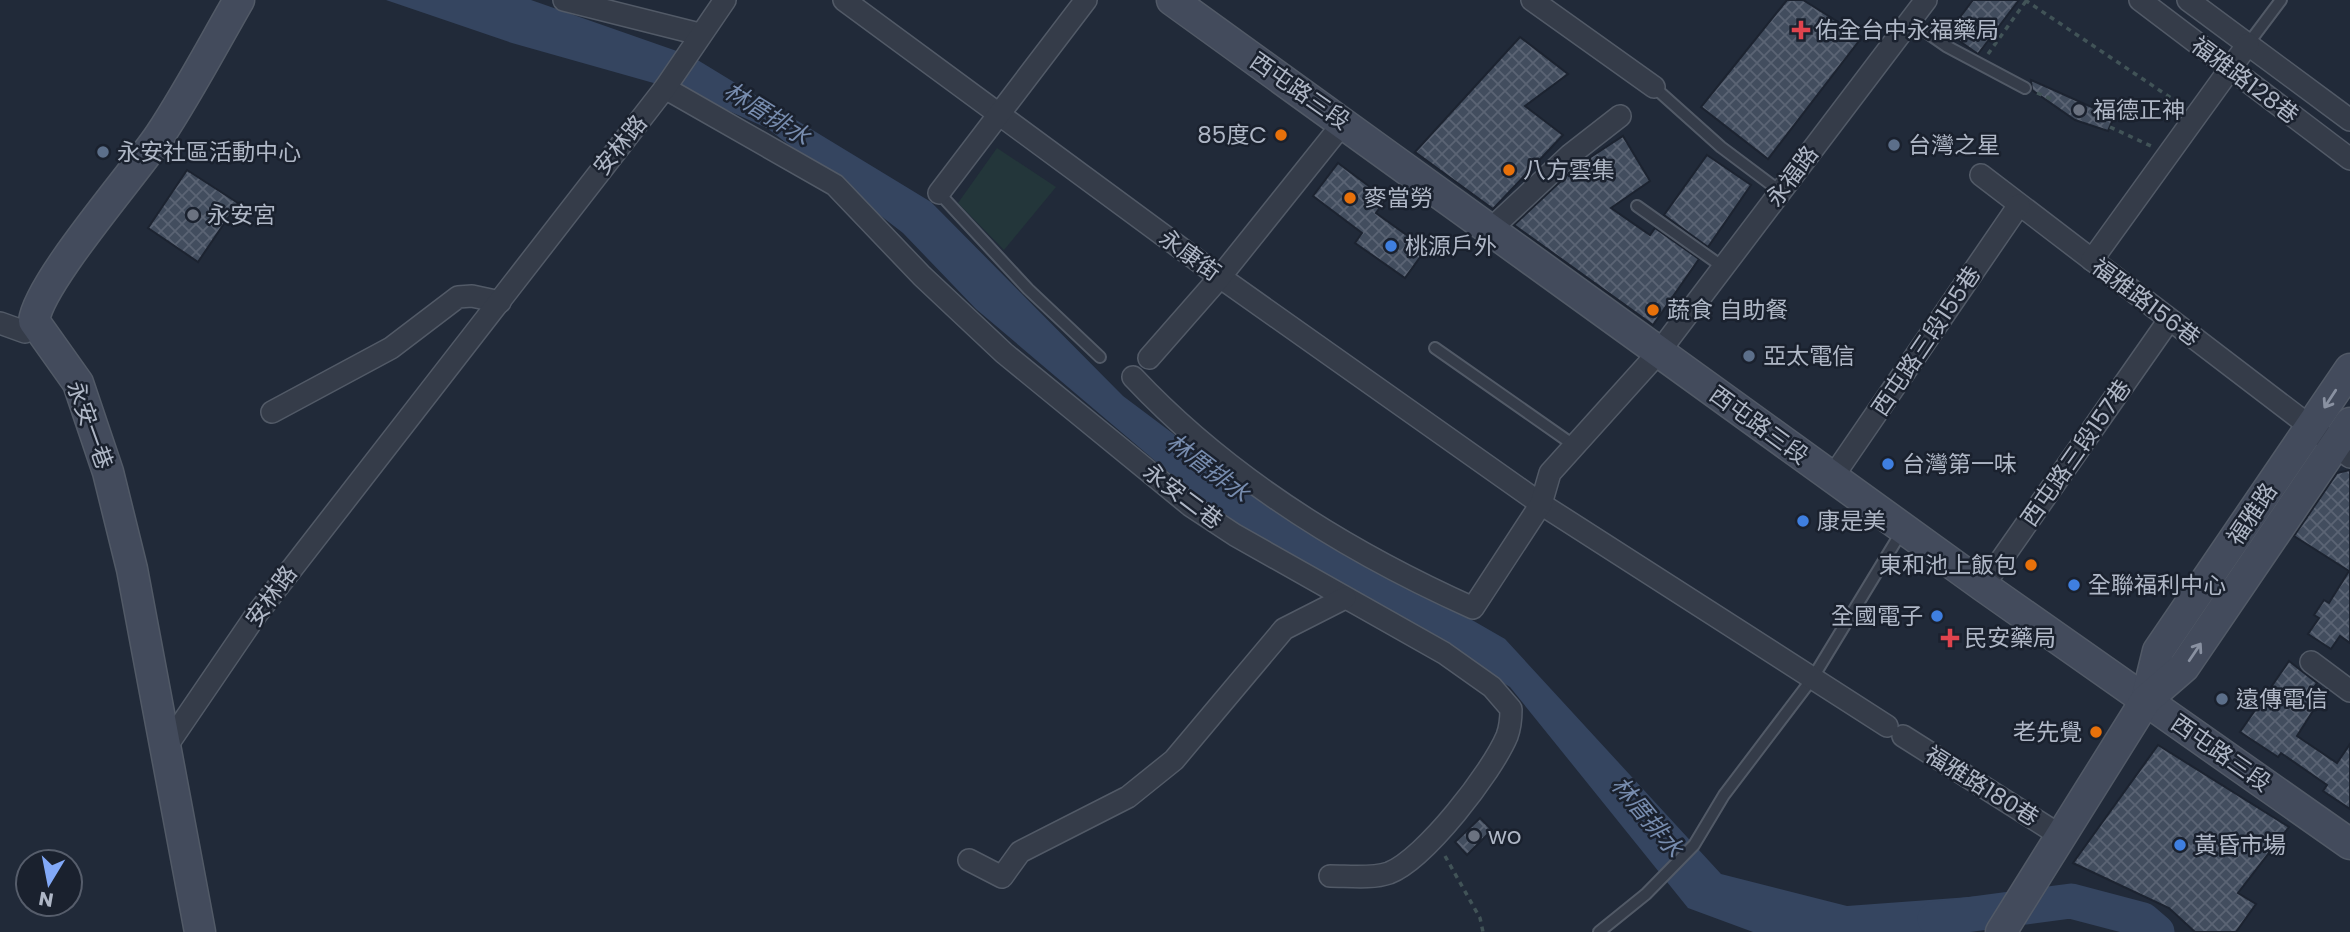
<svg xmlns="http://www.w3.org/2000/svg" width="2350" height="932" viewBox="0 0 2350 932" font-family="Poppins,'Noto Sans TC',sans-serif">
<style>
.park{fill:#23363a}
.water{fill:#354560}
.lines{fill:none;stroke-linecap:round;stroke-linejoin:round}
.river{stroke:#354560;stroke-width:35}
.building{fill:url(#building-cross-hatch);stroke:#1c2330;stroke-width:2}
.lane-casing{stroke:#525a67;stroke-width:14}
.street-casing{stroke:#525a67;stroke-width:24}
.secondary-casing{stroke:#525a67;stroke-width:33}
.path{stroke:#415357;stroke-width:3.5;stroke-dasharray:5 5;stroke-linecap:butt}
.lane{stroke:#353c49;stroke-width:10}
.street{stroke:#353c49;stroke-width:21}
.secondary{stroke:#434b5c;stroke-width:30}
.oneway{stroke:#8991a1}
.health-dot{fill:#e0444e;stroke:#1a212e;stroke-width:2.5}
.worship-dot{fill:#6b7280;stroke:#1a212e;stroke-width:2.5}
.food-dot{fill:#e8710a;stroke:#1a212e;stroke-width:2.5}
.service-dot{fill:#5c6f8a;stroke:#1a212e;stroke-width:2.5}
.shop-dot{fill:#3f7fe0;stroke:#1a212e;stroke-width:2.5}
.labels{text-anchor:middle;stroke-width:5;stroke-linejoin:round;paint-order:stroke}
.poi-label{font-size:23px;fill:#afb7c6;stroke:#1a212e;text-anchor:start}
.street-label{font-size:23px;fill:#afb7c6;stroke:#1a212e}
.water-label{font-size:24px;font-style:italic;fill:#778cae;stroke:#1a212e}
</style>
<defs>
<pattern id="building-cross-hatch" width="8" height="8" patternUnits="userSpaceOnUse" patternTransform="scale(1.75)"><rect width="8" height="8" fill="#424d5e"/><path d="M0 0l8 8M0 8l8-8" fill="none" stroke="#5b6474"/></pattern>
</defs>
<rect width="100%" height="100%" fill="#212a39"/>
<path class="park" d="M997,148L1056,187L1004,250L958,203Z"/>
<path class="water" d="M386,0H531L691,56L931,202L1123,396L1291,522L1406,582L1505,639L1721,874L1847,906L1997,895L1969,932H1753L1688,908L1510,687L1363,598L1225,520L976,309L903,233L767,128L689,93L512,43Z"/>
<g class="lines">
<path class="river" d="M1935,919L2071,901L2143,920L2157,932"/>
</g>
<g class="building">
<path d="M1787,0H1803L1862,37L1768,159L1701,107Z"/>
<path d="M1973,0H2019L1978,54L1948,33Z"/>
<path d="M1520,37L1568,74L1525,106L1563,135L1493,209L1415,152Z"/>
<path d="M2031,80L2114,117L2108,131L2075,120L2032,90Z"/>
<path d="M1623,136L1650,181L1611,208L1650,235L1655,228L1699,259L1653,325L1514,225L1577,166Z"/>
<path d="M1707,155L1751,185L1708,247L1664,215Z"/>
<path d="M1338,163L1386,199L1376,213L1426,249L1405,278L1355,243L1362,233L1313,196Z"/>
<path d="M187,170L238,203L198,262L148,228Z"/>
<path d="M2350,470V643L2340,636L2331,649L2308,634L2319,618L2314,615L2324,600L2329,603L2349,571L2294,536L2337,473Z"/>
<path d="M2289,661L2317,683L2308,696L2318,703L2297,736L2337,763L2350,744V809L2323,791L2327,785L2281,753L2278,757L2240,732Z"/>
<path d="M2158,745L2289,827L2238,893L2256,904L2236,932H2195L2169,908L2073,863Z"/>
<path d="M1480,818L1492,830L1467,855L1455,842Z"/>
</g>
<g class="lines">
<defs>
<g id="lane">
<path d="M1910,21L1946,46L2025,88"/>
<path d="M2248,44L2281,0"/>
<path d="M1654,87L1721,147L1781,192"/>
<path d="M939,193L1028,289L1100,357"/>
<path d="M1637,206L1723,267"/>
<path d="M1435,348L1575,446"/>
<path d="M1599,932L1646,894L1694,845L1724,795L1812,679L1902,531"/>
</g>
<g id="street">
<path d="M564,0L699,34"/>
<path d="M844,0L1220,277L1541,504L1887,726"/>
<path d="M1532,0L1654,87"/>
<path d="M2140,0L2350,159"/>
<path d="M2188,0L2350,120"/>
<path d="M665,88L835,185L922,276L1004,353L1191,506L1235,535L1444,653L1492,687L1511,709C1511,718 1510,728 1507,736C1492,772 1425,859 1389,873C1372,879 1348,876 1330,876"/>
<path d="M1981,175L2350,457"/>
<path d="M939,193L1086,0"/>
<path d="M1491,229L1570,155L1620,116"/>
<path d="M2092,260L2248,44"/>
<path d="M0,323L25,332L35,326"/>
<path d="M1149,358L1220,277L1344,122"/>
<path d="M1133,377C1227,477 1348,552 1473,608L1541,504L1550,473L1659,352L1926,0"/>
<path d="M272,412L391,348L458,297L472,296L500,302"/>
<path d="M1832,478L2019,205"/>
<path d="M1983,586L2169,320"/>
<path d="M2311,662L2350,691"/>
<path d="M1903,736L2061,836"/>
<path d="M164,750L256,615L665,88L725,0"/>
<path d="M969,860L1002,877L1020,852L1128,797L1174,760L1284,629L1345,598"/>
</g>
<g id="secondary">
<path d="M1172,0L1983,586L2350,844"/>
<path d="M2146,700L2158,651L2350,369"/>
<path d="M200,932L132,569L108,472L78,383L34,321C39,282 134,174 160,135C189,91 213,45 239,0"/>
<path d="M2001,932L2146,700L2184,667L2350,423"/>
</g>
</defs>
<use href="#lane" class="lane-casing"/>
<use href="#street" class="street-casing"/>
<use href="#secondary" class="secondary-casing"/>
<g class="path">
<path d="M2025,0L2180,104"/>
<path d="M1988,54L2026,1"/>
<path d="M2037,93L2051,99"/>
<path d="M2110,127L2151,146"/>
<path d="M1445,856L1480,918L1483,932"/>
</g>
<use href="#lane" class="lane"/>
<use href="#street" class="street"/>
<use href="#secondary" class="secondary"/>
</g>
<defs><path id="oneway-shaft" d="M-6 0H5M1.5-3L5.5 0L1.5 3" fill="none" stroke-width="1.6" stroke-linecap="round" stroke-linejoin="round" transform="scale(1.75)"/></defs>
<g class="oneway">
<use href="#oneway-shaft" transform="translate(2330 399) rotate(123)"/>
<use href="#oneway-shaft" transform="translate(2195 652) rotate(-56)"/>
</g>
<g class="health-dot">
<path d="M1797.5 19.5h7v7h7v7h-7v7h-7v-7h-7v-7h7z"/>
<path d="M1946.5 627.5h7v7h7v7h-7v7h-7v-7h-7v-7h7z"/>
</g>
<g class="worship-dot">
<circle cx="2079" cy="110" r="7"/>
<circle cx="193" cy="215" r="7"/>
<circle cx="1474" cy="836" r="7"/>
</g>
<g class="food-dot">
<circle cx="1281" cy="135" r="7"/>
<circle cx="1509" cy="170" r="7"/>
<circle cx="1350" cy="198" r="7"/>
<circle cx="1653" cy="310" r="7"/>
<circle cx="2031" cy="565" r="7"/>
<circle cx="2096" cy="732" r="7"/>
</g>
<g class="service-dot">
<circle cx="1894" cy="145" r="7"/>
<circle cx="103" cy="152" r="7"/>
<circle cx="1749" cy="356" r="7"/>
<circle cx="2222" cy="699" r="7"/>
</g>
<g class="shop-dot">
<circle cx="1391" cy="246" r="7"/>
<circle cx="1888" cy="464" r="7"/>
<circle cx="1803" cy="521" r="7"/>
<circle cx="2074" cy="585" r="7"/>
<circle cx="1937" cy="616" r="7"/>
<circle cx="2180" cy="845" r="7"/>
</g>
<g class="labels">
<g class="poi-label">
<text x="1815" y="38">佑全台中永福藥局</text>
<text x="2093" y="118">福德正神</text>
<text x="1267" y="143" text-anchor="end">85度C</text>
<text x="1908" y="153">台灣之星</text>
<text x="117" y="160">永安社區活動中心</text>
<text x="1523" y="178">八方雲集</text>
<text x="1364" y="206">麥當勞</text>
<text x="207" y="223">永安宮</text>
<text x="1405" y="254">桃源戶外</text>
<text x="1667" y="318">蔬食 自助餐</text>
<text x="1763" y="364">亞太電信</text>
<text x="1902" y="472">台灣第一味</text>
<text x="1817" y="529">康是美</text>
<text x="2017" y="573" text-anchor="end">東和池上飯包</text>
<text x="2088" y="593">全聯福利中心</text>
<text x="1923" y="624" text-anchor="end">全國電子</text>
<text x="1964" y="646">民安藥局</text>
<text x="2236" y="707">遠傳電信</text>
<text x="2082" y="740" text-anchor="end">老先覺</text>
<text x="1488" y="844">wo</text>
<text x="2194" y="853">黃昏市場</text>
</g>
<g class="street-label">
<text transform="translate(2245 80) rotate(37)" y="8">福雅路128巷</text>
<text transform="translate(1300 91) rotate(35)" y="8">西屯路三段</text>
<text transform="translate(620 145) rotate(-51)" y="8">安林路</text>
<text transform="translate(1792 176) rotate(-53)" y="8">永福路</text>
<text transform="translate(1190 255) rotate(36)" y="8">永康街</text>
<text transform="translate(2146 302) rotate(37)" y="8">福雅路156巷</text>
<text transform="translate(1926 341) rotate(-56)" y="8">西屯路三段155巷</text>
<text transform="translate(90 425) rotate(70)" y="8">永安一巷</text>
<text transform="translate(1759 425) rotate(36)" y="8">西屯路三段</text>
<text transform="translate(2076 453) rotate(-55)" y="8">西屯路三段157巷</text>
<text transform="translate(1183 496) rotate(37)" y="8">永安二巷</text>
<text transform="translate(2252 514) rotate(-56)" y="8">福雅路</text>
<text transform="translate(271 596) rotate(-54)" y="8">安林路</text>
<text transform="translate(2221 753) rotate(35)" y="8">西屯路三段</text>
<text transform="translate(1982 786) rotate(32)" y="8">福雅路180巷</text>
</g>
<g class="water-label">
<text transform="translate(767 114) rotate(32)" y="8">林厝排水</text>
<text transform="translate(1208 468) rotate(37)" y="8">林厝排水</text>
<text transform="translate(1647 817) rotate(50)" y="8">林厝排水</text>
</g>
</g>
<g transform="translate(49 883) rotate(190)"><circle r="33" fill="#1a212e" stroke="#565d6b" stroke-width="2"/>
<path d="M0-5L12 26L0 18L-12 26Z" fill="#82a9f8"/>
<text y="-10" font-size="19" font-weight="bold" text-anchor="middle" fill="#afb7c6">N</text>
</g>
</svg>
